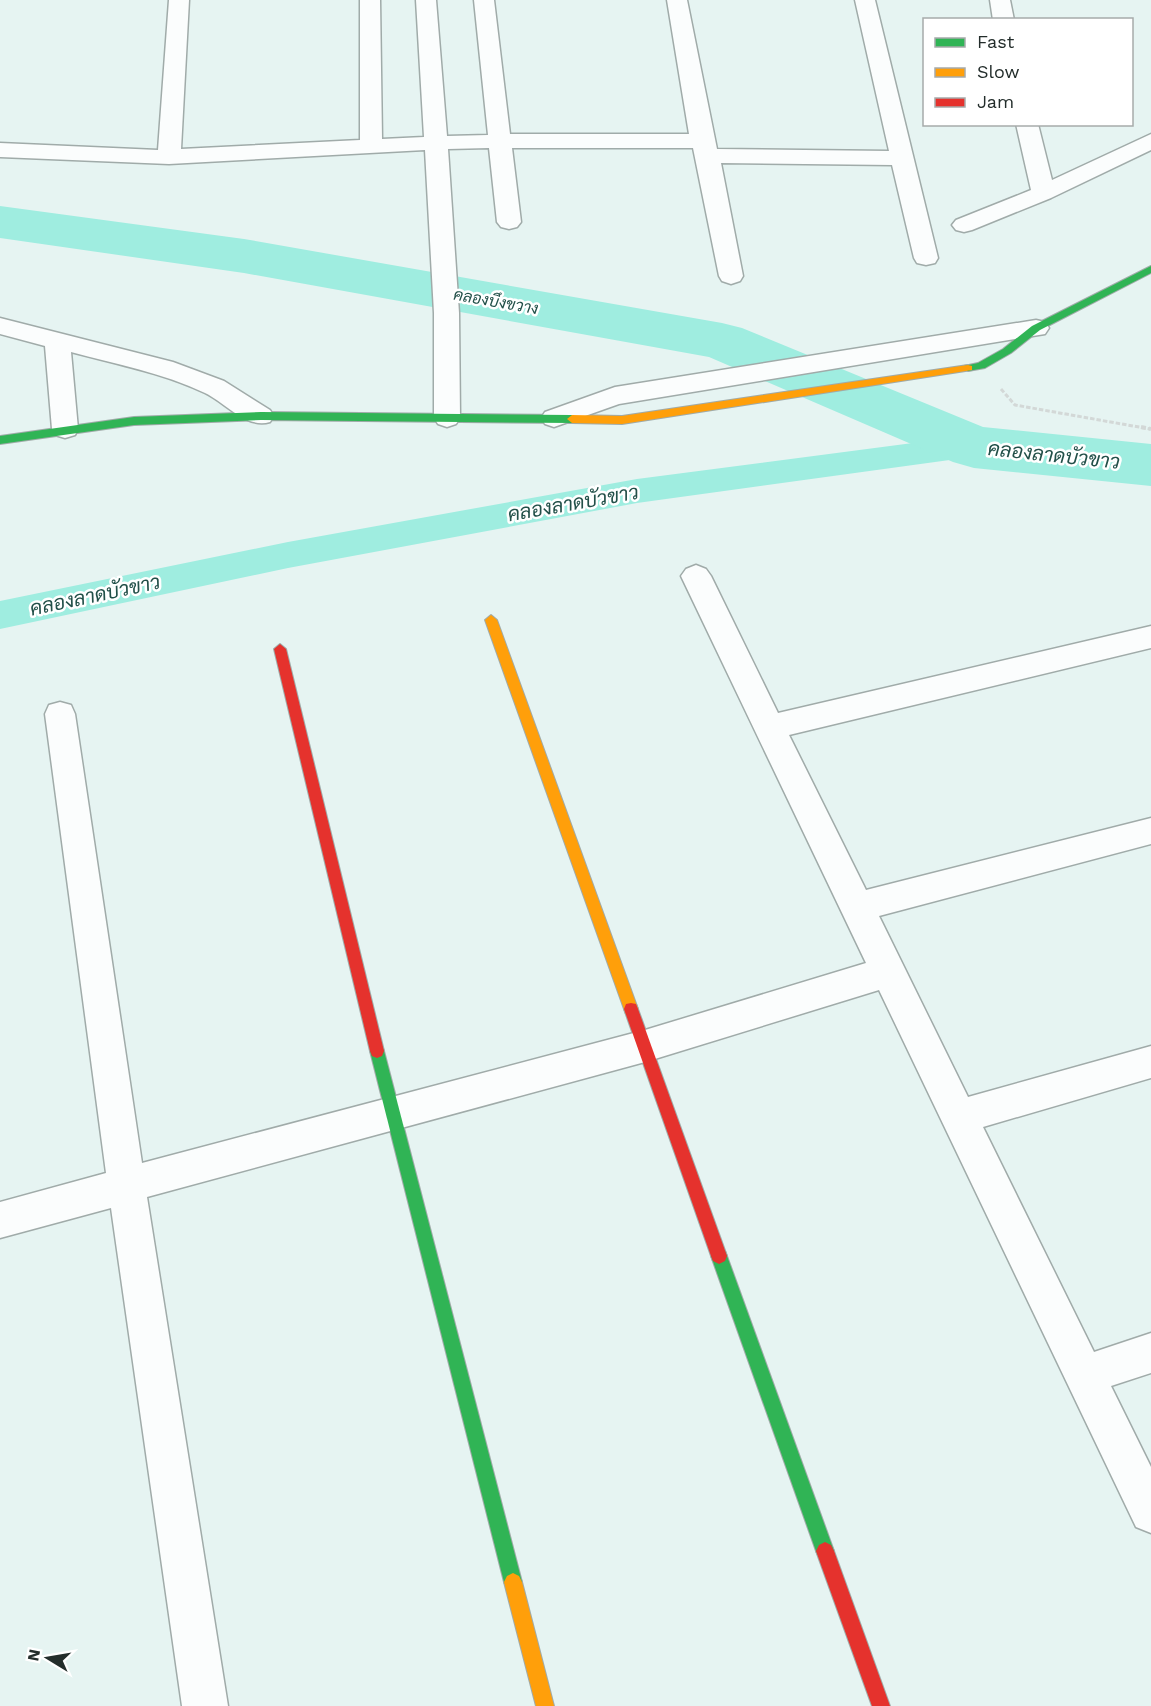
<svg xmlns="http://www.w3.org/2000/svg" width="1151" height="1706" viewBox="0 0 1151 1706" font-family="'Work Sans',Sarabun,sans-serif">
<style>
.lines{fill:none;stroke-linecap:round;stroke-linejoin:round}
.canal{fill:#9fede0;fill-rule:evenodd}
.river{fill:#9fede0;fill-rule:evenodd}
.street-casing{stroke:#a0aba9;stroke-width:3}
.fast-casing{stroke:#a0aba9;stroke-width:2}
.slow-casing{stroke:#a0aba9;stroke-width:2}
.jam-casing{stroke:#a0aba9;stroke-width:2}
.path-far1{stroke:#d3d8d7;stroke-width:3;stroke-dasharray:4.5 2;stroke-linecap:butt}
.path{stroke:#d3d8d7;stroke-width:4;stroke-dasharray:5 3;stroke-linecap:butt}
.street{fill:#fbfdfd;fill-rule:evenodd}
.fast{fill:#30b455;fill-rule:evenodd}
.slow{fill:#ff9f0a;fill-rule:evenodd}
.jam{fill:#e5322d;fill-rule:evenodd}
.labels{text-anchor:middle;stroke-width:5;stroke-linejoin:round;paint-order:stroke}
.far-water-label{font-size:16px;font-style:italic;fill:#225049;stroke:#fff}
.water-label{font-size:20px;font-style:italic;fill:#225049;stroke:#fff}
</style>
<rect width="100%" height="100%" fill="#e6f4f2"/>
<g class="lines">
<path class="canal" d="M974,435L986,439L991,447L986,455L637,503L288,568L0,629V601L288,542L637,479Z"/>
<path class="river" d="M0,206L244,239L722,323L742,328L983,427L1151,444V486L974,468L953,462L709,357L244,273L0,238Z"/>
<defs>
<g id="street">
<path d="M169,0H189L181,149L360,140V0H380L382,139L424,137L416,0H436L447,136L488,135L474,0H494L510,134H689L667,0H687L717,149L889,151L855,0H875L938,258L935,263L926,265L917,263L914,258L892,165L721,163L743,276L740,281L731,284L722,281L719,276L693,148H512L521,222L517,227L509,229L501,227L497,222L489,148L448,149L459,313L460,418L456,424L447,427L438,424L434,418V313L425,150L169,164L0,157V143L158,150Z"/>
<path d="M990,0H1010L1014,20H993Z"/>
<path d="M1016,124H1038L1052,180L1151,134V150L1051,198L972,230L964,232L956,230L952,225L956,220L1031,190Z"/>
<path d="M0,318L173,362L224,381L270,410L274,416L270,422C246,429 226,403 205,393C163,373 116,364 71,352L78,429L75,435L65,438L55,435L52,429L45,346L0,334Z"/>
<path d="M1036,320L1045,322L1049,328L1045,334L619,404L554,427L545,424L541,418L545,412L615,387Z"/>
<path d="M696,565L706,569L711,576L778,713L1151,626V648L789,735L866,890L1151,818V844L879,916L968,1097L1151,1046V1078L983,1127L1094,1352L1151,1333V1373L1111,1386L1151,1467V1533L1136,1527L879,990L645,1062L147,1197L228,1706H182L111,1208L0,1238V1202L106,1173L45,714L49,705L60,702L71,705L75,714L142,1163L645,1030L866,963L681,576L686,569Z"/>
</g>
<g id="fast">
<path d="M1151,266V273L1040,330L1011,353L985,368L968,371L963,368L964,366L978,363L1003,349L1032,326Z"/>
<path d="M261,412L572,415L577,419L572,423L261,420L134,425L0,444V436L134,417Z"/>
<path d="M377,1044L382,1046L384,1051L522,1582L519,1588L513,1591L507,1588L504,1582L370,1051L372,1046Z"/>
<path d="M719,1248L725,1251L727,1256L834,1551L831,1557L825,1560L819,1557L816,1551L711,1256L713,1251Z"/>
</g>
<g id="slow">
<path d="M968,365L972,366V370L622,424L572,423L567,419L572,415L622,416Z"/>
<path d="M491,615L497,620L638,1009L636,1014L631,1015L626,1014L624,1009L485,620Z"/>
<path d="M513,1573L519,1576L522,1582L554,1706H536L504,1582L507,1576Z"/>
</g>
<g id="jam">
<path d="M280,644L286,649L384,1051L382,1056L377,1058L372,1056L370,1051L274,649Z"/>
<path d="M631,1003L636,1004L638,1009L727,1256L725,1261L719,1264L713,1261L711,1256L624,1009L626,1004Z"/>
<path d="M825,1542L831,1545L834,1551L890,1706H872L816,1551L819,1545Z"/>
</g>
</defs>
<use href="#street" class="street-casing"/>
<use href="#fast" class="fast-casing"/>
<use href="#slow" class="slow-casing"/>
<use href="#jam" class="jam-casing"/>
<path class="path-far1" d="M1001,389L1015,405L1150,429"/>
<path class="path" d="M1141,427L1151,429"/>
<use href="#street" class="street"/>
<use href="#fast" class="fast"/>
<use href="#slow" class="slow"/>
<use href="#jam" class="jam"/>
</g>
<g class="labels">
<g class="far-water-label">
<text transform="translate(496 301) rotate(10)" y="6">คลองบึงขวาง</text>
</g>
<g class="water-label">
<text transform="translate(1054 455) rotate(6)" y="7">คลองลาดบัวขาว</text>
<text transform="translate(573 503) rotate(-10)" y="7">คลองลาดบัวขาว</text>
<text transform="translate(95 595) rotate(-12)" y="7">คลองลาดบัวขาว</text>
</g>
</g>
<rect x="923" y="18" width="210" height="108" fill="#ffffff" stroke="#a7abaa" stroke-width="1.5"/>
<rect x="935" y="38" width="30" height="9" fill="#30b455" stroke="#a7abaa" stroke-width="1.5"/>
<text x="977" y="48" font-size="18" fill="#232d2b">Fast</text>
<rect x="935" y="68" width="30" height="9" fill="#ff9f0a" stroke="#a7abaa" stroke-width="1.5"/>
<text x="977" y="78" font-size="18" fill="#232d2b">Slow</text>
<rect x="935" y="98" width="30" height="9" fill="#e5322d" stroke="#a7abaa" stroke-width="1.5"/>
<text x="977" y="108" font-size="18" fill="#232d2b">Jam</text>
<g transform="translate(48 1658) rotate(281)" stroke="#ffffff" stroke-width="4.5" paint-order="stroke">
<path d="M0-4.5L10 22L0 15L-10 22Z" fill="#232d2b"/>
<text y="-9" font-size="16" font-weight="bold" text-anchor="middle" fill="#232d2b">N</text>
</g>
</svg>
